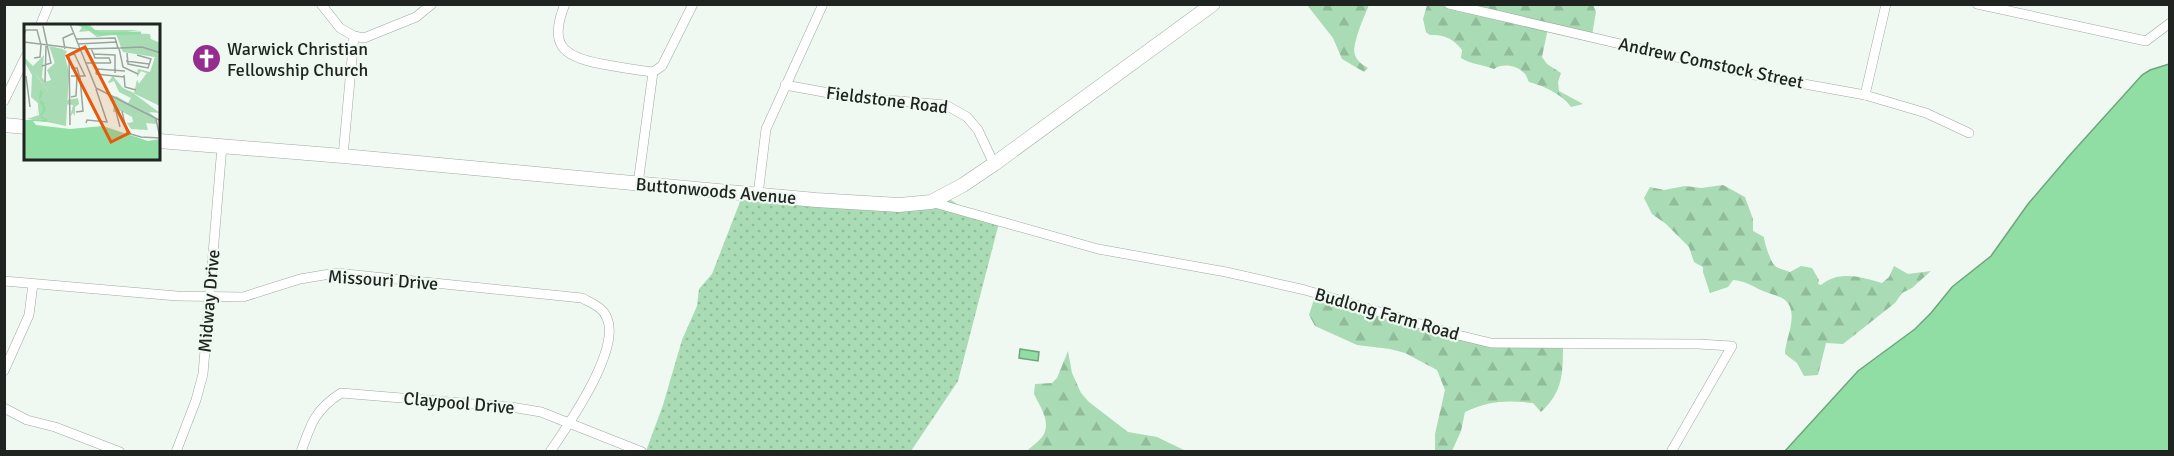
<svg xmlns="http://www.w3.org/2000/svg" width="2174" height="456" viewBox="0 0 2174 456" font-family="Signika,sans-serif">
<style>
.grass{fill:url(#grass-dots)}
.forest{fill:url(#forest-firs)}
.water{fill:#90dea3;stroke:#6ea67c;stroke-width:1.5}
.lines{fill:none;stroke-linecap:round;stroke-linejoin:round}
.street-casing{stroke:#9fa9a1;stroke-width:10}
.secondary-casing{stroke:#9fa9a1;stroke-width:15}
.street{stroke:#fff;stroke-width:9}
.secondary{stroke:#fff;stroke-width:14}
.labels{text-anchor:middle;stroke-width:4.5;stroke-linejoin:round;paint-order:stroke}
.poi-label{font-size:18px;fill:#202421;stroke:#eff9f1;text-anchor:start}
.street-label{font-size:18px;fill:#202421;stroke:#eff9f1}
.inset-river{fill:none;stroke:#90dea3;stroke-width:3}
.inset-road{fill:none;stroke:#9ca49e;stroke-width:1.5}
.view{fill:#e8590c;fill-opacity:0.15;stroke:#e8590c;stroke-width:3}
.inset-edge{fill:none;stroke:#202421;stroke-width:3}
</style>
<defs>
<pattern id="grass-dots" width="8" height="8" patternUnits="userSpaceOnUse" patternTransform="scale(1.5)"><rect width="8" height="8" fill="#a9dbb4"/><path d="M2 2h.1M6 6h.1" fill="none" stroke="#91bc9a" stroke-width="1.8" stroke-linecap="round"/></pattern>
<pattern id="forest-firs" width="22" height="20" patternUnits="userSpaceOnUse" patternTransform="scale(1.5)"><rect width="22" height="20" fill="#a9dbb4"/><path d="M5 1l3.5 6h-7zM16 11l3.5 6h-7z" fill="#91bc9a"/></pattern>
</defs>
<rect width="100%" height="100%" fill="#eff9f1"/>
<path class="grass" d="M743,194L898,205L946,197L973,214L999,223L958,381L911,451H646L663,405L682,340L697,306L699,289L712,274Z"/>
<g class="forest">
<path d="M1307,5H1369C1365,15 1351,45 1355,55C1357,61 1363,65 1368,68L1364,72L1342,59L1333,38Z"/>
<path d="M1427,5H1593L1596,12L1592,35L1548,28L1542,57L1547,64L1561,73L1558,82L1559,91L1583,104L1571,107C1562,94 1544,86 1529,82C1527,79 1527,75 1524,73C1517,65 1502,63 1494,69C1482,64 1472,65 1461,58L1462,50C1454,39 1444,34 1430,35L1426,32L1423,19Z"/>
<path d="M1723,185L1745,197L1753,219V231L1764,237C1764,242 1771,263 1775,266C1779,269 1786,270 1790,272L1801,266L1812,268L1819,280L1818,284L1821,285C1839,270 1861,277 1882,283L1889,277L1894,266L1908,274L1931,271L1912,288L1902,293L1895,303L1843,344L1826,343L1818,375L1804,376L1797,363L1785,354C1785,339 1800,313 1785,300C1780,296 1770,294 1763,291C1752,286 1745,281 1733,280L1728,287L1710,293L1703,272V267L1694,262L1689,247L1666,224L1652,214L1644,198L1650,187L1664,190L1685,186L1701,188Z"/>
<path d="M1316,293L1489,342L1563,345C1563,373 1563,392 1541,412L1533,403C1506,400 1489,401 1465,412L1461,431L1452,451H1435V434L1445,390L1437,370L1405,353L1390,349L1357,345L1315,326L1309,315Z"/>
<path d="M1068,351L1072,373L1081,393L1089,402L1128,432L1157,437L1186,451H1027C1032,446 1041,440 1044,434C1051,421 1039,405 1034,394L1035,384L1052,383L1057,378Z"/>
</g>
<g class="water">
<path d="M2169,64V451H1785L1858,371L1915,329L1931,313L1952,287L1991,256L2028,204L2069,156L2142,75L2150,70Z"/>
<path d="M1020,349L1039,352L1038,361L1019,358Z"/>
</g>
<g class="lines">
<defs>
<g id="street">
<path d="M321,4L340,28L354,36L364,38L416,17L432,4"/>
<path d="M565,4C548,45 563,57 602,64C618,67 636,70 653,72"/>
<path d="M1449,4L1749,74L1865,95L1926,113L1969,133"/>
<path d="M1977,4L2146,41L2170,23"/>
<path d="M40,26L49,4"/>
<path d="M785,85L851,97L946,105L967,117L978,130L994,164"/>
<path d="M1865,95L1886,4"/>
<path d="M4,101L26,56"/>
<path d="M343,156L354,36"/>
<path d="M638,184L653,72L662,66L693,4"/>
<path d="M758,195L766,129L823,4"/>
<path d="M931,202L1098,249L1226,272L1305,290L1454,334L1491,343L1698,344L1732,346L1671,452"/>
<path d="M4,281L177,296L243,297L300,279L336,273L582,298C591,303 603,307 607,318C621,350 568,425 550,452"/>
<path d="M4,371L29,315L33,284"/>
<path d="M4,408L27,420L55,427L120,452"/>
<path d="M176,452L196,400L203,374L222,146"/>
<path d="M301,452C311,423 315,410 341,393L511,407L541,412L642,452"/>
</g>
<g id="secondary">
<path d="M4,125L26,127"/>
<path d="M159,141L343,156L816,200L899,205L931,202L963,185L994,164L1213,4"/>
</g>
</defs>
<use href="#street" class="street-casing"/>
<use href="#secondary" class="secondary-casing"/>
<use href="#street" class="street"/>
<use href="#secondary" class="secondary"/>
</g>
<defs>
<symbol id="church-disc" viewBox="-11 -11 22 22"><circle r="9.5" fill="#952c8f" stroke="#eff9f1"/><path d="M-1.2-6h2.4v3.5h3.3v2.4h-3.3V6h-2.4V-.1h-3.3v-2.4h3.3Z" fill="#fff"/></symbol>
</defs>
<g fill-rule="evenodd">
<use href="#church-disc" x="190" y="42" width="33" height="33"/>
</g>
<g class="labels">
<g class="poi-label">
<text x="227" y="55">Warwick Christian<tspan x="227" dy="21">Fellowship Church</tspan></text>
</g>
<g class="street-label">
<text transform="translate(1711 63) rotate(12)" y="6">Andrew Comstock Street</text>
<text transform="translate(887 100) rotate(7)" y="6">Fieldstone Road</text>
<text transform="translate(716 191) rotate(5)" y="6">Buttonwoods Avenue</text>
<text transform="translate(383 280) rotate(4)" y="6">Missouri Drive</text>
<text transform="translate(209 301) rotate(-85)" y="6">Midway Drive</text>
<text transform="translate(1387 314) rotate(16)" y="6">Budlong Farm Road</text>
<text transform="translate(459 403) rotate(5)" y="6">Claypool Drive</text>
</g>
</g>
<g transform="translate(24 24)">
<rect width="136" height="136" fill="#eff9f1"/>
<path d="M96,10H116L136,19V82L112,67L113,56L115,60L123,49L117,47L113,53L114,45L127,49L131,33L97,25ZM29,23L39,25L45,48L42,102L23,98L22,76L31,43Z" fill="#a9dbb4"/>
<path d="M49,0L66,1L71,6H115L97,9L126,10L127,16L136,19V50L129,47L125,70L136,74V82L109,69L136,89L125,88L132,94V100L122,99L124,106L107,105L103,99L109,98L108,93L97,87L89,88L90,77H86L92,72L104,79L107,74L95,68L90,57L85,59L84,58L89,52L99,64L110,69L113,56L115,60L123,49L117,47L113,53L114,45L126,48L131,33L99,28L92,10L73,13L65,7L55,8L58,3ZM117,12L118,18L134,27L98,23ZM25,22L43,27L40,33L45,48L43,76L54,74L55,80L51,83V92L49,89L46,93L49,81L27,79L25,97L21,82L24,67L12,51L16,80L13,92L15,80L7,73L8,51L0,37V33L9,42L20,31L18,53L21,58L27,56L23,46L31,39Z" fill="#a9dbb4" fill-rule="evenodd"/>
<path d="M11,50L24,67L23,98L3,95L15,91Z" fill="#a9dbb4"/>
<path d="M16,66L18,67L19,70L16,76L20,79L22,86L17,92L23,95V98L9,97L12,101L46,105L79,102L124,117L136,115V136H0V96H22L17,94L16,91L19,86L15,75Z" fill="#90dea3"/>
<path class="inset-river" d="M56,0L76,10L117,9"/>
<path class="inset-road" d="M46,0L72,64L137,97M0,10L2,6H13L17,21M52,15L91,14L94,24M0,18L56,25M54,20L93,18M67,24L71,34H85L87,39M96,24L118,23L137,29M41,25L39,14L50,9M56,25L95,24L99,43L114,50M103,29L104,40L124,44L127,35L113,31M69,30L91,31V49M10,34L16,33L17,21M102,37L125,40M62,39H87M18,42L27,39L19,2M47,44H53L56,54L59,87L52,88M72,50L73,45L101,47M72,50L100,53M100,51L101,63L112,66M2,52L6,83M47,52H61L50,29M21,58L22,22M88,72L96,103M47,73L52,72L53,53M98,87L103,109L117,113L136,114L132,95M62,99L63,96L83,98L72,65M46,101L45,31L51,30"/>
<path class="view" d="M61,23L105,109L87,118L43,32Z"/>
<rect width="136" height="136" class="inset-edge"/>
</g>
<rect width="2174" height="456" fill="none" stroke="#202421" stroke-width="12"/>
</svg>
